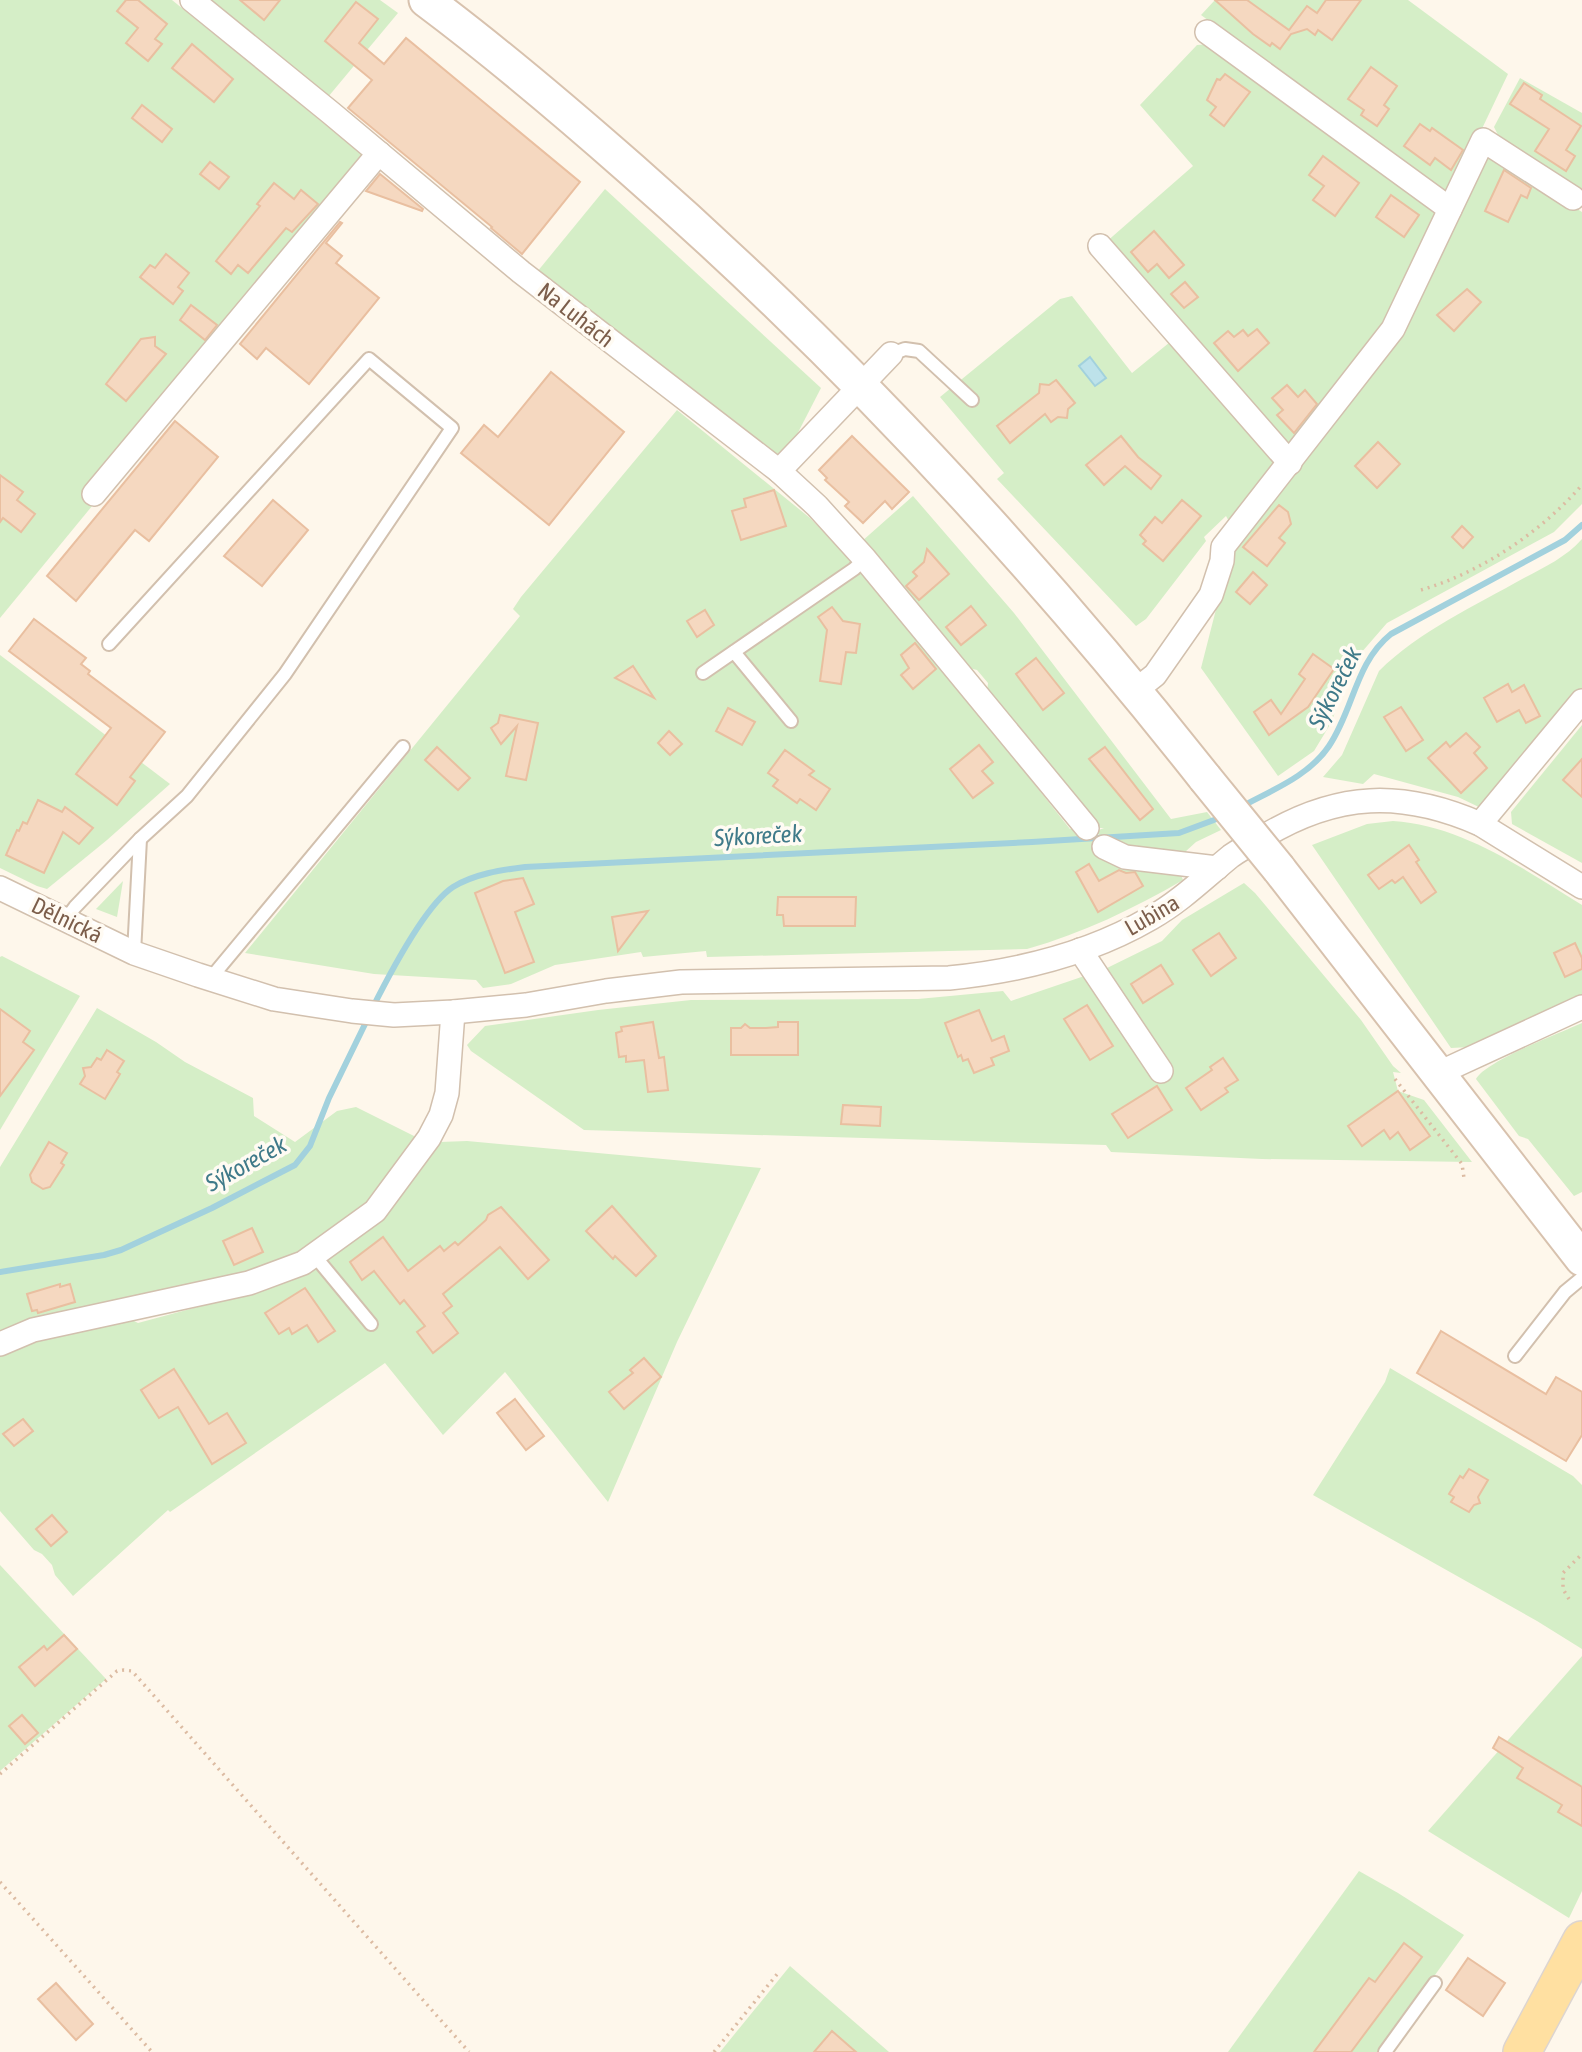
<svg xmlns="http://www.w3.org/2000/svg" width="1582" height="2052" viewBox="0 0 1582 2052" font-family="'Asap Condensed',sans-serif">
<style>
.green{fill:#d5eec7}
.water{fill:#bde2ea;stroke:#a2d1dd;stroke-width:2}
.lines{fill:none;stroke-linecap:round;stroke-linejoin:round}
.stream{stroke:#a2d1dd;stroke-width:6}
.building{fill:#f5d8c0;stroke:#e9bfa0;stroke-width:2}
.lane-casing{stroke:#d2c0ae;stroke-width:16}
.street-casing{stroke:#d2c0ae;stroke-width:26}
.secondary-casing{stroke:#d8c2ae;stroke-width:37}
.primary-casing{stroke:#ddd5d0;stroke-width:40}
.path{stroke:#dcbba2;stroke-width:3.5;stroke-dasharray:2 5;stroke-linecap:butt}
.lane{stroke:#fff;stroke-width:12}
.street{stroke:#fff;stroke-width:23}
.secondary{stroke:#fff;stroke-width:33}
.primary{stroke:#ffe0a1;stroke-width:37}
.secondary-bridge-casing{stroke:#d8c2ae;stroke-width:37;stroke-linecap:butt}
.secondary-bridge{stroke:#fff;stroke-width:33}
.labels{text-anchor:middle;stroke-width:7;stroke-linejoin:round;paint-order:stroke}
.street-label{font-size:23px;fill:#7c5e4b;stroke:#fffbf3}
.water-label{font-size:24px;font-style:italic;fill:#3f7a89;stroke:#fffbf3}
</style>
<rect width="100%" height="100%" fill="#fef7eb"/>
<g class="green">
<path d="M0,0H172L364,156L97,500L0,618Z"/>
<path d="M208,0H380L398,13L328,97Z"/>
<path d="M1215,0H1408L1508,74L1449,198L1201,15Z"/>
<path d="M1210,44L1433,208L1436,224L1415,269L1364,358L1291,453L1105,243L1193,166L1140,105L1197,45Z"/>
<path d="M1520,78L1582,113V199L1502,143L1494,127Z"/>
<path d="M1492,155L1582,212V504L1554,532L1387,623L1354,661L1331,723L1314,751L1278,776L1201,668L1233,543L1290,471L1470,188L1473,189L1487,160Z"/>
<path d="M605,189L821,388L789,450L767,457L537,272Z"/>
<path d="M1072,296L1132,373L1175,338L1278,458L1232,527L1226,516L1204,537L1206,541L1146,619L1136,626L997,479L1004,473L940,397L1060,299Z"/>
<path d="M677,410L810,518L862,572L946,673L1070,829L1082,828L1109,859L1181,875L1183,880C1133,909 1083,933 1027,949L707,957L706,951L643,957L641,952L555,965L511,984L483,988L476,980L374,974L245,953L520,616L513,609L521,597Z"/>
<path d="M913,496L1014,613L1171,819L1207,812L1221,830L1196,842L1185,852L1132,853L1107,845L1096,831L1104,828H1099L1088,816L987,692L988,683L977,670L969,668L861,542Z"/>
<path d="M1582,539V693L1483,809L1458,797L1374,774L1363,784L1323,777L1342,755L1379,671C1418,632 1476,605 1524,578C1545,567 1566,557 1582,539Z"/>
<path d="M0,655L170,784L107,840L47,889L37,886L0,868Z"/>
<path d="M1582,725V863L1512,824L1511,812Z"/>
<path d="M1393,821C1462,825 1525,870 1582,905V996L1470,1047L1451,1048L1312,845L1367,824Z"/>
<path d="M123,881L117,917L96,909Z"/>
<path d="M1244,883L1255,893L1361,1020L1393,1066L1401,1073L1393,1072L1398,1091L1424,1100L1472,1162L1262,1159L1111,1152L1106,1145L584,1130L471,1051L467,1045L485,1026L598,1010L691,1000L918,999L1003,991L1011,1001L1105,969L1162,941L1182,920Z"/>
<path d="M2,956L80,996L0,1130V957Z"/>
<path d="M97,1008L156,1042L185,1062L253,1098L254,1116L295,1142L337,1111L356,1107L420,1139L382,1192L319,1244L233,1277L0,1335V1167Z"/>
<path d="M1582,1023V1192L1574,1196L1528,1139L1519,1136L1476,1079C1486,1061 1560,1033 1582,1023Z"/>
<path d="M467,1141L761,1168L677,1342L608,1502L505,1372L443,1435L385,1363L170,1512L168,1510L73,1596L55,1575L52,1565L42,1554L34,1550L0,1511V1354L22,1344L132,1320L138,1323L220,1301L382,1217L421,1170L440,1142Z"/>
<path d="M1390,1368L1573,1476L1582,1485V1649L1537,1621L1313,1495L1385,1382Z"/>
<path d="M0,1565L106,1679L0,1771Z"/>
<path d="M1582,1656V1891L1569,1918L1428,1831Z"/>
<path d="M1359,1871L1398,1893L1464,1935L1379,2052H1228Z"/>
<path d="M790,1966L889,2052H720Z"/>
</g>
<path class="water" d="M1090,357L1106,378L1095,386L1079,366Z"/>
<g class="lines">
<g class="stream">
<path d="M1241,807C1272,790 1309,776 1329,746C1354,709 1355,663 1391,634L1565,540L1582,525"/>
<path d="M372,1009C388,977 424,906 453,887C474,874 501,870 525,867L1032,842L1179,833L1222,817"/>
<path d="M0,1272L104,1255L121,1250L212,1208L295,1165L310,1146L329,1098L368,1018"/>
</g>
</g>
<g class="building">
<path d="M126,0H138L167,24L155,39L162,44L148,61L126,43L138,28L117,11Z"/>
<path d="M240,0H280L264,20Z"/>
<path d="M1215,0H1247L1289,30L1307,6L1317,13L1326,0H1361L1332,40L1318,30L1315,35L1307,29L1291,34L1280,49L1272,43L1270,46L1253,34Z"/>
<path d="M356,2L378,19L359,43L384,64L406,38L580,182L522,254L491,228L492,227L348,108L372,80L325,41Z"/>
<path d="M192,44L233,79L214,102L172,68Z"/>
<path d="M1371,67L1397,86L1384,105L1389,109L1377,126L1361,115L1364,110L1348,99Z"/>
<path d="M1225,74L1250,92L1224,126L1210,115L1216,107L1207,100L1217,79L1220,80Z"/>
<path d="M1524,83L1542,95L1540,99L1581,126L1566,150L1575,156L1566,171L1535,151L1549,129L1510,104Z"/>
<path d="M142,105L172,129L162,142L132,118Z"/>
<path d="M1420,124L1430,131L1432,128L1463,150L1451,170L1435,158L1430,165L1404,146Z"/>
<path d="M1323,156L1359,183L1335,216L1313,200L1324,186L1309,175Z"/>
<path d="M210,162L229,177L219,189L200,174Z"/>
<path d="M1504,170L1531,188L1527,198L1521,195L1508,222L1485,211Z"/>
<path d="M380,174L423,209L422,211L366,191Z"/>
<path d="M274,183L294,199L301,190L318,204L292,232L286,228L248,273L238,265L231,274L216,261L260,206L257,204Z"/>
<path d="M1391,195L1419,215L1404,237L1376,217Z"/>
<path d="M340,222L342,223L326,243L342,256L336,263L379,298L309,384L266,348L257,359L240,344Z"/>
<path d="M1154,231L1184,265L1169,278L1157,264L1148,272L1131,252Z"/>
<path d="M166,254L189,273L178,287L183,291L173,304L140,277L150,265L155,268Z"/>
<path d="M1185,282L1198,297L1184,308L1171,294Z"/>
<path d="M1467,289L1481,302L1454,331L1437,315Z"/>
<path d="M191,305L217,325L205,340L180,320Z"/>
<path d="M1257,329L1269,343L1238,371L1214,343L1228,331L1234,337L1243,330L1248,336Z"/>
<path d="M155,337V346L166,354L126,401L106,384L141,339Z"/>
<path d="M551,372L624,432L549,525L461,453L484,425L498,437Z"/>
<path d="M1056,380L1075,403L1068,409L1067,418L1058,417L1051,422L1045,414L1010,443L997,426L1039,393L1040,384L1049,385Z"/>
<path d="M1287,385L1298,397L1305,390L1317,404L1294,433L1277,415L1283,410L1272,398Z"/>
<path d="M175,421L218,457L149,541L135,530L76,601L47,576Z"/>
<path d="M852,436L909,492L892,509L885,501L863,523L845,506L849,502L825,480L827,478L819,470Z"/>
<path d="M1121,436L1138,457L1161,476L1151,489L1125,466L1104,485L1086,465Z"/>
<path d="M1378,442L1400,464L1377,488L1355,466Z"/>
<path d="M0,475L23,492L17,500L35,514L21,532L3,518L0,522Z"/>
<path d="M774,490L786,526L741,540L732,511L746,507L744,499Z"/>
<path d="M273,500L308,530L262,586L224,556Z"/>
<path d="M1182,500L1201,516L1163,561L1143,544L1146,541L1140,535L1155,517L1162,523Z"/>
<path d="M1279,505L1288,512L1291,524L1279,538L1285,543L1267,566L1243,547Z"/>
<path d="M1462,526L1473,537L1463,548L1452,537Z"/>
<path d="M927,549L949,574L919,600L906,586L917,576L913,572L924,562Z"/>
<path d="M1253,572L1267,585L1250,604L1236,592Z"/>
<path d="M971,606L986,625L961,645L946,627Z"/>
<path d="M832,607L843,621L860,624L856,653L846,652L841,684L820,681L827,630L818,617Z"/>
<path d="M705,610L714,625L697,637L687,621Z"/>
<path d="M34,619L86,658L81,664L90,671L88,674L165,732L130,777L135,781L117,805L76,774L111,728L9,651Z"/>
<path d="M915,643L936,669L913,689L901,675L909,668L901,655Z"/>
<path d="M1313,654L1334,669L1308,707L1269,735L1254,712L1271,700L1281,714L1305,679L1299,674Z"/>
<path d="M1036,658L1064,693L1043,710L1016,674Z"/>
<path d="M633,666L654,698L615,678Z"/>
<path d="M1508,684L1512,692L1524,685L1540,716L1526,723L1519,710L1497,722L1484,698Z"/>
<path d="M1401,707L1423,740L1406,751L1384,717Z"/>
<path d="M728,708L755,722L742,745L716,731Z"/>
<path d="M500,715L538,723L526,780L506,776L517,726L501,744L491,728L498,723Z"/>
<path d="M669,731L682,744L670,755L658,743Z"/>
<path d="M1466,733L1480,747L1474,753L1487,768L1461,793L1428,758L1446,742L1450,747Z"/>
<path d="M979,745L993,762L982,771L993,783L973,798L950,769Z"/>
<path d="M437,747L470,778L458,790L425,760Z"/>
<path d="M1105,747L1153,809L1140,820L1089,759Z"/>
<path d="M785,750L814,771L809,775L830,789L816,810L800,799L797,803L773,786L778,780L768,773Z"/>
<path d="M1582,759V797L1563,780Z"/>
<path d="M38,800L62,812L65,807L93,828L79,844L63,832L44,873L6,855L17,830L19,831L23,822L27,824Z"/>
<path d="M1409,845L1419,860L1416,862L1436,892L1421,903L1403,877L1395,883L1392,880L1379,889L1368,875Z"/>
<path d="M1089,864L1099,881L1119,870L1126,873L1135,872L1143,886L1098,912L1076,872Z"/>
<path d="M523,878L534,904L515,912L534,962L505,973L475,893L503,881Z"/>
<path d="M778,897H856L855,926H784L783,915H777Z"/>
<path d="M648,911L618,951L612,917Z"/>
<path d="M1219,933L1236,958L1211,976L1193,950Z"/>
<path d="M1575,943L1582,958V969L1565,977L1554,953Z"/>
<path d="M1161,965L1173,984L1143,1003L1131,984Z"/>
<path d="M1087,1005L1113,1046L1090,1060L1064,1019Z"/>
<path d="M0,1009L30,1031L23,1042L34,1050L0,1096Z"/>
<path d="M979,1010L992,1041L1004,1036L1009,1051L991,1058L994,1065L974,1073L968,1059L963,1061L961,1055L958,1057L945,1023Z"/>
<path d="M653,1022L659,1058L664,1057L668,1090L648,1092L644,1060L626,1062V1056L619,1057L616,1033L622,1031L621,1027Z"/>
<path d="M778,1022H798V1055H731V1028H741L745,1024L750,1028H766L778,1027Z"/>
<path d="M107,1050L124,1061L117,1072L120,1074L105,1099L80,1084L85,1076L83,1068L91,1067L97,1058L101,1060Z"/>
<path d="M1223,1058L1238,1080L1225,1088L1228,1092L1201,1110L1186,1088L1212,1070L1210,1067Z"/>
<path d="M1157,1086L1172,1110L1128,1138L1112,1114Z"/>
<path d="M1398,1091L1430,1136L1410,1150L1398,1132L1390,1139L1384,1130L1362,1146L1348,1126Z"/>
<path d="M843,1105L881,1107L880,1126L841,1124Z"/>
<path d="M49,1142L67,1153L61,1163L64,1165L50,1187L43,1189L32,1182L30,1175Z"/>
<path d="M612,1206L656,1256L636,1276L615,1256L613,1259L586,1231Z"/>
<path d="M501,1207L549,1260L528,1279L500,1247L443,1294L452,1306L443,1313L458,1333L433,1353L417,1332L425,1326L404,1300L400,1304L374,1271L362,1280L350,1262L383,1237L408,1271L440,1246L444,1251L455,1242L458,1245L486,1220L488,1215Z"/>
<path d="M252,1228L263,1252L234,1265L223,1241Z"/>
<path d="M60,1284V1287L70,1284L75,1302L38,1313L37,1310L32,1311L27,1294Z"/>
<path d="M305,1288L335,1331L318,1342L307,1325L292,1334L289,1328L279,1334L265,1313Z"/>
<path d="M1441,1331L1546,1394L1556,1377L1582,1392V1435L1566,1461L1417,1373Z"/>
<path d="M644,1358L661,1377L624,1409L609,1392L633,1373L630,1370Z"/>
<path d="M174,1369L209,1424L227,1413L246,1443L212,1464L178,1407L159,1418L141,1390Z"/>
<path d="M515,1399L544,1436L526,1450L497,1413Z"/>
<path d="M23,1419L33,1431L14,1446L3,1434Z"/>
<path d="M1469,1469L1488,1480L1478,1497L1480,1503L1474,1505L1469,1512L1451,1502L1454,1497L1449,1494L1460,1476L1463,1478Z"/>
<path d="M52,1515L67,1532L51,1546L36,1529Z"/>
<path d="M64,1635L77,1649L35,1686L19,1667L44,1646L47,1650Z"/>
<path d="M22,1715L38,1733L25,1744L9,1726Z"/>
<path d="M1499,1737L1582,1787V1826L1558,1812L1562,1805L1517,1778L1523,1768L1493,1748Z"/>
<path d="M1404,1943L1422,1957L1351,2052H1314L1369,1978L1375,1982Z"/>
<path d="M1468,1958L1505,1983L1483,2016L1446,1990Z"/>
<path d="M56,1983L93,2024L76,2040L38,1999Z"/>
<path d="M832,2031L856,2052H814Z"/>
</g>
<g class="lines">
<defs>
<g id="lane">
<path d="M891,354L905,349L919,351L972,400"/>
<path d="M734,652L791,721"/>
<path d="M703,673L854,569L865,559"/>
<path d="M66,919L75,907L140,839L187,796L285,674L452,428L369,359L109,644"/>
<path d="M134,953L140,839"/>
<path d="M210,979L403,747"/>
<path d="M314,1255L371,1324"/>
<path d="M1515,1356L1565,1292L1582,1278"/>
<path d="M1385,2052L1435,1983"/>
</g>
<g id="street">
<path d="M192,0L331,113L521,272L779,471L817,506L865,559L1087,828"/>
<path d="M1207,32L1450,209"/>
<path d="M1100,246L1290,463"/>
<path d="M779,471L891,354"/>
<path d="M94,494L379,153"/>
<path d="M1136,690L1155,675L1211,595L1222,561L1223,547L1393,329L1483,140L1573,198"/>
<path d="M1480,824L1582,701"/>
<path d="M1104,847L1125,857L1217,868"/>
<path d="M0,888L134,953L198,975L274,999L352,1011L394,1015L453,1012L526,1005L606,991L681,982L949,978C1020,971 1089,954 1151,918C1181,901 1204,878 1231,856C1241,849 1252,843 1263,837C1337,792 1402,790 1480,824L1582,887"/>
<path d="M1080,950L1161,1071"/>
<path d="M1439,1073L1582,1007"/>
<path d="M0,1344L33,1330L249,1283L303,1263L375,1211L429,1138L441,1115L447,1093L453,1012"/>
</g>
<g id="secondary">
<path d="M426,0C497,53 565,111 631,169C841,353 1032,559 1205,778"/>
<path d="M1279,869L1582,1259"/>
</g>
<path id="primary" d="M1522,2052L1582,1940"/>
</defs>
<use href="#lane" class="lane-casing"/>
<use href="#street" class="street-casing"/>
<use href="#secondary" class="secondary-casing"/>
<use href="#primary" class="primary-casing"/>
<g class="path">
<path d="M1421,590C1482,572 1541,532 1582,485"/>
<path d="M1395,1079L1462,1164L1464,1178"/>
<path d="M1569,1599L1563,1589V1573L1582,1554"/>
<path d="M0,1774L117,1671L124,1670L132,1671L469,2052"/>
<path d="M0,1882L152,2052"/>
<path d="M714,2052L778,1973"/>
</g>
<use href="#lane" class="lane"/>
<use href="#street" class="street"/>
<use href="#secondary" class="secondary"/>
<use href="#primary" class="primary"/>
<defs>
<path id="secondary-bridge" d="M1205,778L1279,869"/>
</defs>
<use href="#secondary-bridge" class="secondary-bridge-casing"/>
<use href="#secondary-bridge" class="secondary-bridge"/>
</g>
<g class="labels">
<g class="street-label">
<text transform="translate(576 315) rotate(38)" y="8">Na Luhách</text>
<text transform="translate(1152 915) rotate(-30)" y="8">Lubina</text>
<text transform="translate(67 920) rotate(26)" y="8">Dělnická</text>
</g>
<g class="water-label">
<text transform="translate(1335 688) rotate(-63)" y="8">Sýkoreček</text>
<text transform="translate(758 836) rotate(-3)" y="8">Sýkoreček</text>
<text transform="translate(246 1164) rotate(-29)" y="8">Sýkoreček</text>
</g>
</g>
</svg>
